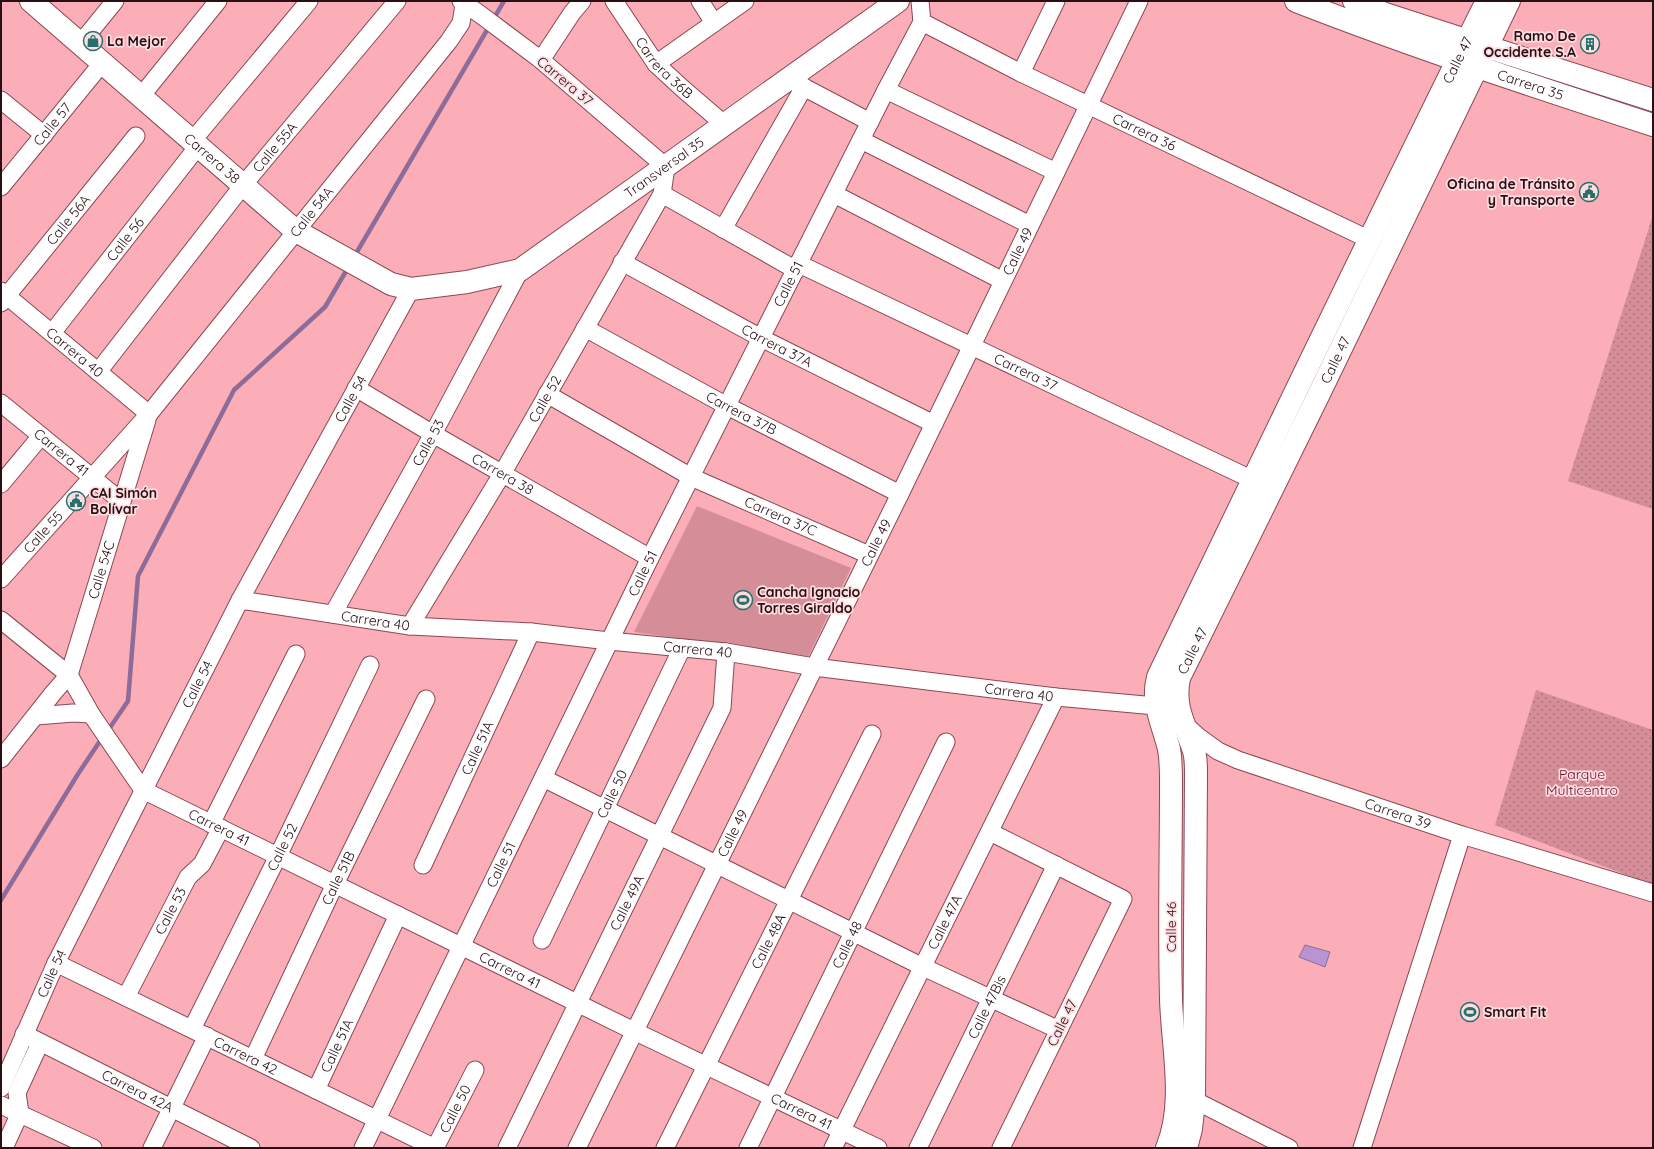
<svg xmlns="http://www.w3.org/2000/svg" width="1654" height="1149" viewBox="0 0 1654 1149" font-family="Quicksand,sans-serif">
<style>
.green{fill:url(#green-dots)}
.pitch{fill:#d58d98}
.water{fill:#b894d2;stroke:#8d6c99}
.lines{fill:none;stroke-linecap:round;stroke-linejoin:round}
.stream{stroke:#8d6c99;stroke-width:4.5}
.street-casing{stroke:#8b4853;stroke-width:19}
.secondary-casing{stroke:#8b4853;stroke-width:24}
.street{stroke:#fff;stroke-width:17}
.secondary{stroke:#fff;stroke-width:22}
.labels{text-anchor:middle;stroke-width:3.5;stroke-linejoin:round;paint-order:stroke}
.poi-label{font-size:14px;font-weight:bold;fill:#290e13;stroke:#fedde1;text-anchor:start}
.street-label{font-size:14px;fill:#290e13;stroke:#fedde1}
.park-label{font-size:14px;fill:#690828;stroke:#fedde1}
</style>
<defs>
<pattern id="green-dots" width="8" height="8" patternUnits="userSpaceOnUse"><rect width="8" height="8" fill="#d58d98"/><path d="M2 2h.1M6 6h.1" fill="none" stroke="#ad727b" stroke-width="1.8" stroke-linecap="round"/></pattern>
</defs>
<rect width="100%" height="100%" fill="#fbaeb8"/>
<g class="green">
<path d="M1653,215V509L1568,481Z"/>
<path d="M1536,690L1653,730V885L1495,825Z"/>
</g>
<path class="pitch" d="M697,506L851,568L808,657L634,632Z"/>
<path class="water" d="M1305,945L1330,952L1325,967L1299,957Z"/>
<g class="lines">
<g class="stream">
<path d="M354,257L504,1"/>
<path d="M107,732L128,701L138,576L234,390L325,307L349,266"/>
<path d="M1,900L78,774L102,738"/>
</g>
<defs>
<g id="street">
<path id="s1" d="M614,1L656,64L682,88L725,125"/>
<path d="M700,1L714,23"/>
<path id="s2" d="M922,22L1021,73L1368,239"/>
<path d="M80,44L115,1"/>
<path d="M541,60L572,13L582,1"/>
<path d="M656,64L745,1"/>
<path d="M1021,73L1056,1"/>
<path d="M794,82L870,122"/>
<path d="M886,90L1056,172"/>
<path d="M142,95L218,1"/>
<path d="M1,100L44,135"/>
<path d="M193,140L309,1"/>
<path d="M861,140L1030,225"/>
<path id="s3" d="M1,187L103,62"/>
<path d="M662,194L796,270"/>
<path d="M834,194L1003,281"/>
<path d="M723,229L804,87"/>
<path id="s4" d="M622,262L761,338L934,424"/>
<path id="s5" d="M799,264L1253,480"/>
<path id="s6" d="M1,291L149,414"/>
<path id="s7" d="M1,303L136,136"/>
<path id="s8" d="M585,328L727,406L900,494"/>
<path id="s9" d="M52,333L199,145"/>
<path id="s10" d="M98,372L244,184L397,1"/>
<path id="s11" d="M356,388L433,434L650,558"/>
<path id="s12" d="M547,394L691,477L869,555"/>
<path id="s13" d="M1,403L121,501"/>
<path d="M1,484L41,436"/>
<path id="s14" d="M1,579L149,414L449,41L461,23L464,5"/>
<path id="s15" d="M240,600L410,626L531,632L609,641L726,652L814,667L1056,697L1156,706L1182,722L1200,738L1218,751L1238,760L1462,835L1653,893"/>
<path id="s16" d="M333,614L433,434L520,270"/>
<path id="s17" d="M1,620L69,675L91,714L143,790L634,1031L878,1148"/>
<path id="s18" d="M410,626L502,474L662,194L666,167L541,60L481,15L461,1"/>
<path d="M36,716L73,713L91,714"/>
<path id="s19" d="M1,759L54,692L69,675L147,420"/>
<path d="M543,778L923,967L1059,1030"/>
<path d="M211,824L296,654"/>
<path d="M990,832L1123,899L1001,1148"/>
<path id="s20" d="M423,865L531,632"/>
<path id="s21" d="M542,940L682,648"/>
<path id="s22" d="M56,963L435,1148"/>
<path id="s23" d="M126,997L188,877L202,864L221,828"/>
<path id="s24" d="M192,1029L278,856L370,665"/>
<path id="s25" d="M24,1034L251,1148"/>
<path id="s26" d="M253,1059L335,884L426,699"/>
<path id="s27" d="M1,1088L56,963L240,600L411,289"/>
<path id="s28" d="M316,1090L398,915"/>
<path d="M1194,1100L1289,1148"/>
<path d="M1,1105L93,1148"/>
<path d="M4,1148L20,1113L17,1093L40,1043"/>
<path d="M152,1148L207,1036"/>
<path id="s29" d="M363,1148L650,558L886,90L922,22L920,1"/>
<path id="s30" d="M435,1148L475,1070"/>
<path id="s31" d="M507,1148L722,708L726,652"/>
<path id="s32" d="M577,1148L900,494L1139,1"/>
<path id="s33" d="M665,1148L872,734"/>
<path id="s34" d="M748,1148L946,742"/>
<path id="s35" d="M833,1148L1056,697"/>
<path id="s36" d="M918,1148L1056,865"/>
<path d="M1362,1148L1462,835"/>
</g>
<g id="secondary">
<path id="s37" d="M31,1L296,231L391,284L411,289L467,282L520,270L898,1"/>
<path id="s38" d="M1296,1C1414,47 1533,86 1653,125"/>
<path d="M1354,1L1385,14L1456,37L1653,100"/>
<path id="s39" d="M1167,1148C1186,1102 1172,1046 1171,998C1169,926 1171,855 1171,783C1171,772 1171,760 1169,749C1163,724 1151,703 1158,677C1267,451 1375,225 1487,1"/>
<path id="s40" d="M1186,1148L1191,1129L1194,1100L1196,773C1196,766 1196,758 1194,751C1185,724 1173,708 1179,678L1318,396L1509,1"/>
</g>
</defs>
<use href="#street" class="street-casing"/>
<use href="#secondary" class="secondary-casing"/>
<use href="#street" class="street"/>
<use href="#secondary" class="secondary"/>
</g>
<defs>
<symbol id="shop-ring" viewBox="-11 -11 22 22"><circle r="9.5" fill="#fedde1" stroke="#26706c" stroke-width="1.5"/><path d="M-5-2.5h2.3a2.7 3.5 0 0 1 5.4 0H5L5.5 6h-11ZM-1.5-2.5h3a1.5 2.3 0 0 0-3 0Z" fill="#26706c"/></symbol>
<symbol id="building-ring" viewBox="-11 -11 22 22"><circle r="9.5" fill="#fedde1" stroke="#26706c" stroke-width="1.5"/><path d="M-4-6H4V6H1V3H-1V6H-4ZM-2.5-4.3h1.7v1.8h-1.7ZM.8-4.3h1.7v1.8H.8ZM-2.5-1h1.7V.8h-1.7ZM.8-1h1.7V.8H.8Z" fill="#26706c"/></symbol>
<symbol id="civic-ring" viewBox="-11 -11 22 22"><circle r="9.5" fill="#fedde1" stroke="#26706c" stroke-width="1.5"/><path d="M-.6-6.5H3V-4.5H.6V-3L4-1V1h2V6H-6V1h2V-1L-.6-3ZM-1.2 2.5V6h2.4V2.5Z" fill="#26706c"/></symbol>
<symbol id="stadium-ring" viewBox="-11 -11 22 22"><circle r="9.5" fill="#fedde1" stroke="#26706c" stroke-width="1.5"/><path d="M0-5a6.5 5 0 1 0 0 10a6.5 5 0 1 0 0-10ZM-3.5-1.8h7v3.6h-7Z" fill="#26706c"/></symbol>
</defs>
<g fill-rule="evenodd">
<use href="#shop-ring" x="82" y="30" width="22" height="22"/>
<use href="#building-ring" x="1579" y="33" width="22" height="22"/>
<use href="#civic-ring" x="1578" y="181" width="22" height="22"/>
<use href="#civic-ring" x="65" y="490" width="22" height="22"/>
<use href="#stadium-ring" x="732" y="589" width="22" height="22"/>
<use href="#stadium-ring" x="1459" y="1001" width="22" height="22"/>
</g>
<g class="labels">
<g class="poi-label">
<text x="1576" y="41" text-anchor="end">Ramo De<tspan x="1576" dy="16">Occidente S.A</tspan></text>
<text x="107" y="46">La Mejor</text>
<text x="1575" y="189" text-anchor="end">Oficina de Tránsito<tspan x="1575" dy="16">y Transporte</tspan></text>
<text x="90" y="498">CAI Simón<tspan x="90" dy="16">Bolívar</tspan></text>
<text x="757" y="597">Cancha Ignacio<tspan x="757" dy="16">Torres Giraldo</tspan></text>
<text x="1484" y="1017">Smart Fit</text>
</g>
<g class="street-label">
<text dy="5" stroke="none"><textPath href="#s39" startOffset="1160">Calle 47</textPath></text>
<text dy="5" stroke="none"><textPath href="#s1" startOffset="84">Carrera 36B</textPath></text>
<text transform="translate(565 81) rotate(40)" y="5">Carrera 37</text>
<text dy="5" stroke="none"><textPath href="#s38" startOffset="249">Carrera 35</textPath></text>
<text dy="5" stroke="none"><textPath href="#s3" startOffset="81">Calle 57</textPath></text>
<text dy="5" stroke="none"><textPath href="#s2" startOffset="248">Carrera 36</textPath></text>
<text dy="5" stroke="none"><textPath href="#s10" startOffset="286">Calle 55A</textPath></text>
<text dy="5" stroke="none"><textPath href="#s37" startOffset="240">Carrera 38</textPath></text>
<text dy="5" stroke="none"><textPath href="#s37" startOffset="768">Transversal 35</textPath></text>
<text dy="5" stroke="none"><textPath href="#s14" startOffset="481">Calle 54A</textPath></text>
<text dy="5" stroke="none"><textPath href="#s7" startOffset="107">Calle 56A</textPath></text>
<text dy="5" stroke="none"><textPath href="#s9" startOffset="119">Calle 56</textPath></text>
<text dy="5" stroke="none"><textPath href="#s32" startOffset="999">Calle 49</textPath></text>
<text dy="5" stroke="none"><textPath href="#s29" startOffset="963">Calle 51</textPath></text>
<text dy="5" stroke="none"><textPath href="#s4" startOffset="176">Carrera 37A</textPath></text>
<text dy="5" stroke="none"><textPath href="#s6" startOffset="96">Carrera 40</textPath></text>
<text dy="5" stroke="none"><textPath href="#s40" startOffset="828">Calle 47</textPath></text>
<text dy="5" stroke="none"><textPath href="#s5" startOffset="251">Carrera 37</textPath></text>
<text dy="5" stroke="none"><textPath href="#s27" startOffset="773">Calle 54</textPath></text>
<text dy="5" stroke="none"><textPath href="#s18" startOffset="264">Calle 52</textPath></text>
<text dy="5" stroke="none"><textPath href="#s8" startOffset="178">Carrera 37B</textPath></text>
<text dy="5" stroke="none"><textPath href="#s16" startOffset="196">Calle 53</textPath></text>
<text dy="5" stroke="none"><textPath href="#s13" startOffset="78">Carrera 41</textPath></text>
<text dy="5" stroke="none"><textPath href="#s11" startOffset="170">Carrera 38</textPath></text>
<text dy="5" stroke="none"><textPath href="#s12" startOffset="264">Carrera 37C</textPath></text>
<text dy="5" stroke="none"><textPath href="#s14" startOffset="63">Calle 55</textPath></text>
<text dy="5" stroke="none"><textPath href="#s32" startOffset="675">Calle 49</textPath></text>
<text dy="5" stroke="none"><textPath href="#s19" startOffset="218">Calle 54C</textPath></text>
<text dy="5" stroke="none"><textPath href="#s29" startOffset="639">Calle 51</textPath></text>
<text dy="5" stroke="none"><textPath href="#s15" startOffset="137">Carrera 40</textPath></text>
<text dy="5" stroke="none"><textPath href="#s15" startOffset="461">Carrera 40</textPath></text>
<text dy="5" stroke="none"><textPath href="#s40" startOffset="504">Calle 47</textPath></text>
<text dy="5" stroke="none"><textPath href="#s27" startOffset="449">Calle 54</textPath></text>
<text dy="5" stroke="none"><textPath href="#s15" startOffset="785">Carrera 40</textPath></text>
<text dy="5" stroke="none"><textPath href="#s20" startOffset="129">Calle 51A</textPath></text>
<text dy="5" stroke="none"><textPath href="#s21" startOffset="162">Calle 50</textPath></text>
<text dy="5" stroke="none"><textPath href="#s15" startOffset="1190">Carrera 39</textPath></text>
<text dy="5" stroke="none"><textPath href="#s17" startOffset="309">Carrera 41</textPath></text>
<text dy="5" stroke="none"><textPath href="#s32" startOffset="351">Calle 49</textPath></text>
<text dy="5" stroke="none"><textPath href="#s24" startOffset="203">Calle 52</textPath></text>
<text dy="5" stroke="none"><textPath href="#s29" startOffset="315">Calle 51</textPath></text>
<text dy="5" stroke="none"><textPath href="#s26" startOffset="200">Calle 51B</textPath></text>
<text dy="5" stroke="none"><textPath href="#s31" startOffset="273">Calle 49A</textPath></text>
<text dy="5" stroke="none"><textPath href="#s23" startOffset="97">Calle 53</textPath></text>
<text dy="5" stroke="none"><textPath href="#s35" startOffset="252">Calle 47A</textPath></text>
<text transform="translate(1171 927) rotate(-90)" y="5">Calle 46</text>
<text dy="5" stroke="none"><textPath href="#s33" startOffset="231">Calle 48A</textPath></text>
<text dy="5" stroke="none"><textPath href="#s34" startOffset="226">Calle 48</textPath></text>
<text dy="5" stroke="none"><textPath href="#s17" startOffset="633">Carrera 41</textPath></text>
<text dy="5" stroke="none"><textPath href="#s27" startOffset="125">Calle 54</textPath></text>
<text dy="5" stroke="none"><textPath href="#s36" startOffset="157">Calle 47Bis</textPath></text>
<text transform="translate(1062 1023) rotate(-64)" y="5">Calle 47</text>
<text dy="5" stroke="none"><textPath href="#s28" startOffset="49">Calle 51A</textPath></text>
<text dy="5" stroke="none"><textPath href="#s22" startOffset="211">Carrera 42</textPath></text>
<text dy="5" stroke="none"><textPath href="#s25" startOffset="127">Carrera 42A</textPath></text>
<text dy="5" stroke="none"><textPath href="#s30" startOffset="44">Calle 50</textPath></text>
<text dy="5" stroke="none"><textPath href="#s17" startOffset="957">Carrera 41</textPath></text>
</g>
<g class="park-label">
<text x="1582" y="779">Parque<tspan x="1582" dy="16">Multicentro</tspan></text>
</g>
</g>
<rect width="1654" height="1149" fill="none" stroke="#290e13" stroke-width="4"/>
</svg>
